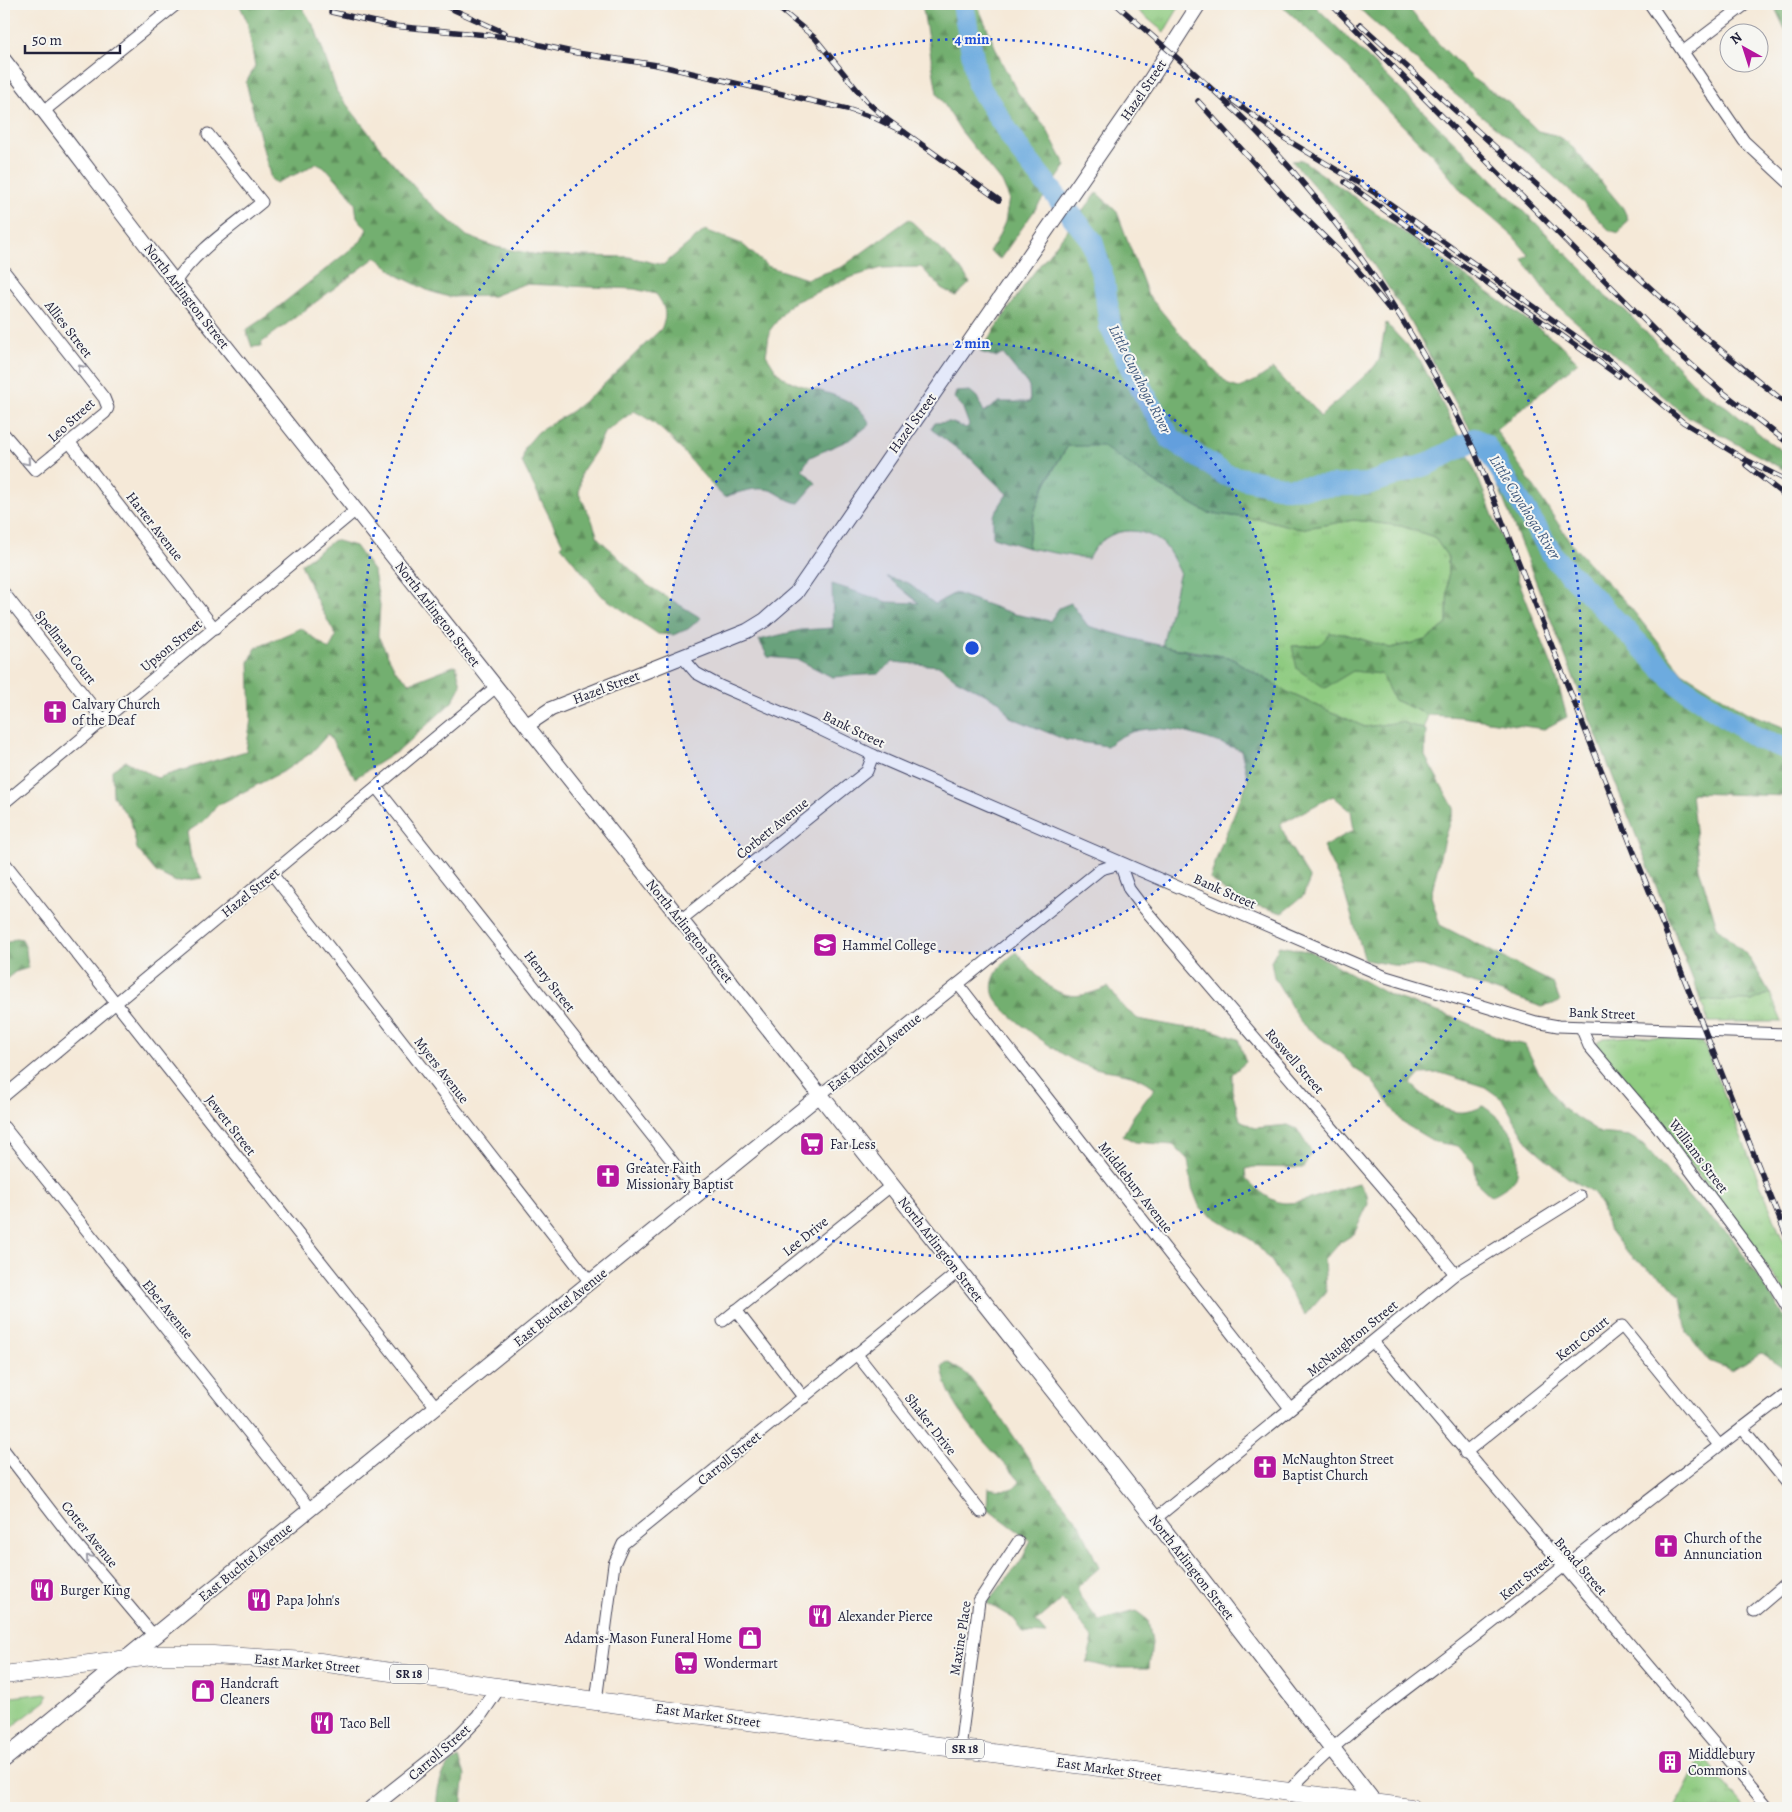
<svg xmlns="http://www.w3.org/2000/svg" width="1792" height="1812" viewBox="0 0 1792 1812" font-family="Alegreya,serif">
<style>
.grass{fill:url(#grass-tufts);stroke:#58765e}
.forest{fill:url(#forest-firs);stroke:#4a6855}
.lines{fill:none;stroke-linecap:round;stroke-linejoin:round}
.river{stroke:#6dabdf;stroke-width:22}
.minor-casing{stroke:#424053;stroke-width:13}
.tertiary-casing{stroke:#424053;stroke-width:16}
.secondary-casing{stroke:#424053;stroke-width:18}
.primary-casing{stroke:#424053;stroke-width:19}
.minor{stroke:#fff;stroke-width:11}
.tertiary{stroke:#fff;stroke-width:14}
.secondary{stroke:#fff;stroke-width:16}
.primary{stroke:#fff;stroke-width:18}
.rail-casing{stroke:#22223b;stroke-width:5.5}
.rail{stroke:#f6f6f2;stroke-width:4;stroke-dasharray:11;stroke-linecap:butt}
.oneway{stroke:#9c9ca7}
.ring{fill:none;stroke:#1d4ed8;stroke-width:2.5;stroke-dasharray:2.5 5}
.labels{text-anchor:middle;stroke-width:4;stroke-linejoin:round;paint-order:stroke}
.shield{fill:#f6f6f2;stroke:#626272;stroke-width:1}
.shield-label{font-size:12px;font-weight:bold;fill:#22223b}
.street-label{font-size:14px;fill:#22223b;stroke:#f6f6f2}
.poi-label{font-size:14px;fill:#22223b;stroke:#f6f6f2;text-anchor:start}
.water-label{font-size:15px;font-style:italic;fill:#40597d;stroke:#f6f6f2}
.centre{fill:#1d4ed8;stroke:#f6f6f2;stroke-width:2.5}
.ring-label{font-size:15px;text-anchor:middle;font-weight:bold;fill:#1d4ed8;stroke:#f6f6f2;stroke-width:4;stroke-linejoin:round;paint-order:stroke}
</style>
<defs>
<pattern id="grass-tufts" width="24" height="20" patternUnits="userSpaceOnUse" patternTransform="scale(1.25)"><rect width="24" height="20" fill="#8fcb81"/><path d="M3 7l-1-3M5 7V3M7 7l1-3M15 17l-1-3M17 17v-4M19 17l1-3" fill="none" stroke="#7bae70"/></pattern>
<pattern id="forest-firs" width="22" height="20" patternUnits="userSpaceOnUse" patternTransform="scale(1.25)"><rect width="22" height="20" fill="#73af6f"/><path d="M5 1l3.5 6h-7zM16 11l3.5 6h-7z" fill="#5e8e5c"/></pattern>
</defs>
<rect width="100%" height="100%" fill="#f6f6f2"/>
<filter id="ink" filterUnits="userSpaceOnUse"><feTurbulence type="fractalNoise" baseFrequency=".02" numOctaves="2"/><feDisplacementMap in="SourceGraphic" scale="10" xChannelSelector="R" yChannelSelector="G"/><feConvolveMatrix kernelMatrix="1 2 1 2 8 2 1 2 1" color-interpolation-filters="sRGB"/></filter>
<filter id="wash" filterUnits="userSpaceOnUse"><feTurbulence type="fractalNoise" baseFrequency=".0096" numOctaves="4" result="noise"/><feDisplacementMap in="SourceGraphic" scale="20" xChannelSelector="R" yChannelSelector="G"/><feGaussianBlur stdDeviation="1.12" result="paint"/><feColorMatrix in="noise" values="0 0 0 0 0 0 0 0 0 0 0 0 0 0 0 0 0 1.4 0 .05"/><feComposite in="paint" operator="in"/></filter>
<g filter="url(#wash)">
<rect width="100%" height="100%" fill="#f5e9d8"/>
<g class="grass">
<path d="M1130,4H1181L1164,32Z"/>
<path d="M1102,445L1161,486L1208,513L1266,520L1300,529L1354,520L1401,526L1434,537L1448,557L1447,624L1426,640L1390,648L1345,634L1320,645L1293,646L1353,671L1381,674L1394,700L1428,715L1423,729L1401,722L1365,727L1289,693L1229,657L1162,646L1180,572C1175,563 1169,548 1161,542C1134,522 1102,530 1088,559L1028,548C1030,510 1048,477 1068,446Z"/>
<path d="M1770,993L1782,1022H1708L1701,1000L1752,1001Z"/>
<path d="M1634,1036L1702,1040L1788,1253V1296L1677,1146L1599,1050L1597,1042L1603,1038Z"/>
<path d="M45,1693L48,1695L46,1701L5,1732L4,1731V1698Z"/>
<path d="M1703,1758L1745,1808H1675L1697,1764Z"/>
</g>
<g class="forest">
<path d="M239,4H300L315,28L337,92L386,155L426,200L467,236L496,247L538,255L629,257L663,265L705,230L742,244L767,266L807,279L842,267L909,219L959,267L970,283L956,296L941,288L921,267L882,268L849,278L790,304L770,330L766,355C771,361 776,373 783,377C811,395 853,389 870,424L851,439L810,457L802,469L816,483L799,503C788,502 781,494 770,490C756,486 737,493 724,497C693,468 673,430 634,411L604,433L597,449L581,473L579,494L592,520L598,538L647,585L701,618L688,629L673,635L658,634L602,596L561,546L563,544L522,462L525,447L538,432L572,411L598,390L661,329C668,315 665,306 656,294L634,289L524,284L493,296L449,297L429,291L399,276L376,257L261,343L262,346L252,347L246,330L267,316L361,241L367,229L357,217L355,203L347,191L327,169L315,163L305,170L276,183L271,179L246,83L255,66L247,21Z"/>
<path d="M922,4H977L1002,63L1018,93L1045,126L1066,166L1000,259L989,251L995,244L1005,222L1009,198L1002,182L961,131L937,93Z"/>
<path d="M1280,4H1313L1481,168L1584,271L1606,297L1626,311L1700,390L1727,407L1768,441L1788,455V472L1685,415L1554,303L1523,260L1529,255L1513,236L1463,193L1434,157L1360,82L1346,65Z"/>
<path d="M1354,4H1405L1436,41L1476,81L1509,103L1538,131L1555,135L1569,143L1623,208L1628,219L1619,233L1609,230L1583,203L1530,155L1451,91Z"/>
<path d="M1788,5V36L1776,10Z"/>
<path d="M1302,160L1558,342L1578,362L1496,430L1573,546L1630,607L1682,672L1746,712L1788,729V796L1691,793L1699,868L1717,927L1749,957L1770,993L1752,1001L1701,1000L1489,463L1412,324L1345,221L1292,161Z"/>
<path d="M1097,193L1117,212L1148,295L1182,336L1229,385L1239,388L1255,381L1273,369L1295,393H1298L1313,406L1320,417L1374,367L1379,360L1386,323L1420,360L1471,460L1555,673L1567,717L1544,729L1461,717L1428,715L1394,700L1381,674L1353,671L1325,688L1297,669L1292,646L1320,645L1330,633L1345,634L1390,648L1426,640L1447,624L1448,557L1434,537L1401,526L1354,520L1300,529L1266,520L1208,513L1161,486L1102,446H1068C1047,476 1030,511 1028,548L993,537V516L1007,494L971,459L931,429L935,423L950,422L966,428L969,425L962,406L954,398L956,392L970,391L977,397L984,412L999,402H1030L1029,386L1003,354L997,357L980,352L1028,280Z"/>
<path d="M334,540L355,546L374,572L380,605L378,636L396,671L410,683L456,665L461,685L452,702L401,749L355,778L328,734L311,753L284,771L216,806L204,821L187,832L191,859L202,878L176,882L156,872L137,849L131,821L113,796L112,770L126,761L157,778L246,751L251,719L249,662L256,648L301,628L329,650L336,636L315,597L301,564Z"/>
<path d="M887,577L908,583L935,604L955,593L1014,614L1050,621L1059,608L1071,603L1088,626L1141,641L1191,652L1229,657L1289,693L1365,727L1401,722L1426,730L1425,756L1454,808L1444,839L1431,896L1440,925L1553,983L1560,1002L1542,1007L1423,966L1393,965L1365,960L1342,885L1323,847L1354,830L1351,811L1333,796L1280,824L1291,848L1310,879L1303,896L1282,913L1235,899L1210,879L1220,848L1248,780L1241,750C1197,736 1147,712 1107,746L1066,740L1010,717L1000,702L956,679L940,666L893,662L878,674L832,677L799,660L768,657L759,640L801,630L833,628L832,584L888,602L919,603Z"/>
<path d="M16,938L22,939L26,949L28,968L15,972L5,980L4,987V944Z"/>
<path d="M1279,946L1312,952L1391,996L1458,1019L1507,1041L1525,1045L1538,1071L1561,1107L1601,1133L1629,1136L1643,1144L1694,1203L1730,1235L1788,1322L1787,1370L1762,1353L1731,1370L1709,1361L1687,1333L1681,1297L1667,1281L1639,1262L1624,1249L1608,1228L1602,1208L1594,1193L1567,1177L1529,1144L1502,1099L1485,1087L1441,1073L1420,1074L1411,1084C1433,1104 1453,1122 1483,1106C1503,1120 1520,1136 1518,1162C1517,1166 1518,1173 1516,1177C1510,1186 1500,1191 1491,1196L1477,1183L1474,1163L1458,1146L1435,1142L1403,1123L1371,1079L1355,1069L1344,1056L1301,1023L1274,977L1271,961Z"/>
<path d="M1017,952C1034,972 1052,1000 1082,995C1090,994 1100,990 1108,987L1124,1008L1138,1019L1181,1027L1209,1029L1238,1039L1246,1062L1232,1074V1090L1240,1120L1255,1128L1288,1125L1297,1129L1312,1153L1303,1168L1254,1167L1245,1169L1246,1179C1256,1188 1271,1203 1286,1203C1310,1203 1334,1189 1358,1183L1367,1194L1368,1204L1354,1234L1338,1244L1324,1260L1326,1291L1305,1315L1272,1262L1253,1241L1200,1208L1192,1188L1188,1160L1173,1145L1135,1142L1123,1135L1134,1115L1155,1088C1130,1067 1105,1075 1077,1062C1059,1054 1001,1013 994,996C987,978 1004,960 1017,952Z"/>
<path d="M947,1362L967,1374L1004,1422L1038,1472L1080,1524L1099,1568L1077,1587L1081,1598L1099,1621L1136,1611L1148,1620L1152,1643L1149,1668H1111L1087,1662L1093,1639L1062,1599L1036,1622L1046,1634L1024,1633L1014,1619L987,1603L1021,1561L1031,1541L987,1508L988,1488C999,1490 1013,1493 1020,1481C992,1448 947,1411 942,1366Z"/>
<path d="M459,1758L465,1775L461,1808H437C436,1790 441,1766 459,1758Z"/>
</g>
<g class="lines">
<path class="river" d="M963,4L978,85L1021,152L1092,241L1104,281L1110,326L1142,390L1170,438L1226,475L1287,488L1367,484L1428,464L1475,439L1485,445L1556,560L1679,685L1757,738L1788,749"/>
</g>
</g>
<g filter="url(#ink)">
<g class="lines">
<defs>
<g id="minor">
<path d="M1650,4L1744,141L1788,182"/>
<path d="M1684,51L1746,4"/>
<path d="M44,111L177,4"/>
<path d="M4,271L104,398L108,408L105,413L35,470L4,434"/>
<path d="M175,282C198,249 231,228 262,202L208,134"/>
<path d="M70,443L215,629"/>
<path d="M4,593L104,721"/>
<path d="M683,658L696,673L720,686L813,726L873,755L1386,977L1536,1022L1558,1026L1788,1034"/>
<path d="M376,787L699,1195"/>
<path d="M4,803L356,510"/>
<path d="M4,862L436,1407"/>
<path d="M272,874L590,1282"/>
<path d="M682,919L867,771L873,755"/>
<path d="M958,984L1290,1408"/>
<path d="M1581,1027L1589,1046L1658,1127L1764,1269L1788,1308"/>
<path d="M820,1095L1101,869L1120,864L1129,889L1142,906L1418,1228L1455,1274"/>
<path d="M4,1096L496,687"/>
<path d="M4,1127L310,1509"/>
<path d="M736,1310L804,1398"/>
<path d="M723,1321L892,1185"/>
<path d="M1373,1342L1769,1808"/>
<path d="M858,1356L981,1512"/>
<path d="M1742,1428L1788,1484"/>
<path d="M4,1450L74,1541L154,1636"/>
<path d="M1465,1453L1622,1326L1719,1445"/>
<path d="M1155,1519L1455,1274L1580,1196"/>
<path d="M1754,1611L1788,1582"/>
<path d="M596,1701L614,1564L623,1544L959,1271"/>
<path d="M960,1749L979,1601L1018,1542"/>
<path d="M1288,1792C1343,1731 1419,1681 1483,1630C1584,1550 1686,1471 1788,1393"/>
</g>
<g id="tertiary">
<path d="M4,60C63,135 119,211 178,286C392,556 608,824 820,1095L196,1602"/>
<path d="M527,725L551,709L747,631L765,620L796,593L1147,85L1199,4"/>
<path d="M371,1808L453,1743L479,1716L498,1688"/>
</g>
<g id="secondary">
<path d="M820,1095L1155,1519L1378,1808"/>
<path d="M4,1759L196,1602"/>
</g>
<path id="primary" d="M4,1675L159,1655H213L320,1662L596,1701L1411,1808"/>
</defs>
<use href="#minor" class="minor-casing"/>
<use href="#tertiary" class="tertiary-casing"/>
<use href="#secondary" class="secondary-casing"/>
<use href="#primary" class="primary-casing"/>
<use href="#minor" class="minor"/>
<use href="#tertiary" class="tertiary"/>
<use href="#secondary" class="secondary"/>
<use href="#primary" class="primary"/>
<defs>
<g id="rail">
<path d="M441,4L505,33"/>
<path d="M766,4L781,10L815,38L867,102L889,121L999,200"/>
<path d="M1116,4C1164,47 1214,88 1259,134C1348,227 1418,335 1474,450L1788,1240"/>
<path d="M1331,4L1667,343L1720,390L1788,443"/>
<path d="M331,12L393,26L519,38L540,45L577,53L657,65L847,109L875,118L904,132"/>
<path d="M1360,24L1701,334L1788,405"/>
<path d="M1232,100L1289,141"/>
<path d="M1198,101L1290,203L1355,267L1390,310"/>
<path d="M1284,138L1375,193L1609,360L1683,422L1744,459L1788,481"/>
<path d="M1345,182L1619,376"/>
<path d="M1746,465L1788,498"/>
</g>
</defs>
<use href="#rail" class="rail-casing"/>
<use href="#rail" class="rail"/>
</g>
<defs><path id="oneway-chevron" d="M-2-3.5L2.5 0L-2 3.5" fill="none" stroke-width="1.6" stroke-linecap="round" stroke-linejoin="round" transform="scale(1.25)"/></defs>
<g class="oneway">
<use href="#oneway-chevron" transform="translate(81 368) rotate(-128)"/>
<use href="#oneway-chevron" transform="translate(27 462) rotate(49)"/>
<use href="#oneway-chevron" transform="translate(89 1558) rotate(-131)"/>
</g>
</g>
<circle cx="972" cy="648" r="305" fill="#1d4ed8" fill-opacity=".12"/>
<g class="ring">
<circle cx="972" cy="648" r="305"/>
<circle cx="972" cy="648" r="609"/>
</g>
<defs>
<symbol id="church-square" viewBox="-11 -11 22 22"><rect x="-9" y="-9" width="18" height="18" rx="4" fill="#b5179e" stroke="#f6f6f2"/><path d="M-1.2-6h2.4v3.5h3.3v2.4h-3.3V6h-2.4V-.1h-3.3v-2.4h3.3Z" fill="#fff"/></symbol>
<symbol id="school-square" viewBox="-11 -11 22 22"><rect x="-9" y="-9" width="18" height="18" rx="4" fill="#b5179e" stroke="#f6f6f2"/><path d="M0-5L7-2L0 1L-7-2ZM-4 1L0 2.5L4 1V4Q0 6-4 4Z" fill="#fff"/></symbol>
<symbol id="supermarket-square" viewBox="-11 -11 22 22"><rect x="-9" y="-9" width="18" height="18" rx="4" fill="#b5179e" stroke="#f6f6f2"/><path d="M-6-5.5h2.5l.6 2H6L4.5 2H-2.5L-4.4-4H-6ZM-1.5 3.2a1.3 1.3 0 1 0 .1 0ZM3 3.2a1.3 1.3 0 1 0 .1 0Z" fill="#fff"/></symbol>
<symbol id="restaurant-square" viewBox="-11 -11 22 22"><rect x="-9" y="-9" width="18" height="18" rx="4" fill="#b5179e" stroke="#f6f6f2"/><path d="M-5-6h1v4h1v-4h1v4h1v-4h1v5L-1.5 .5V6h-2V.5L-5-1ZM5-6V6H3V1.5H1.5Q1.5-4 5-6Z" fill="#fff"/></symbol>
<symbol id="shop-square" viewBox="-11 -11 22 22"><rect x="-9" y="-9" width="18" height="18" rx="4" fill="#b5179e" stroke="#f6f6f2"/><path d="M-5-2.5h2.3a2.7 3.5 0 0 1 5.4 0H5L5.5 6h-11ZM-1.5-2.5h3a1.5 2.3 0 0 0-3 0Z" fill="#fff"/></symbol>
<symbol id="building-square" viewBox="-11 -11 22 22"><rect x="-9" y="-9" width="18" height="18" rx="4" fill="#b5179e" stroke="#f6f6f2"/><path d="M-4-6H4V6H1V3H-1V6H-4ZM-2.5-4.3h1.7v1.8h-1.7ZM.8-4.3h1.7v1.8H.8ZM-2.5-1h1.7V.8h-1.7ZM.8-1h1.7V.8H.8Z" fill="#fff"/></symbol>
</defs>
<g fill-rule="evenodd">
<use href="#church-square" x="41" y="698" width="28" height="28"/>
<use href="#school-square" x="811" y="931" width="28" height="28"/>
<use href="#supermarket-square" x="798" y="1130" width="28" height="28"/>
<use href="#church-square" x="594" y="1162" width="28" height="28"/>
<use href="#church-square" x="1251" y="1453" width="28" height="28"/>
<use href="#church-square" x="1652" y="1532" width="28" height="28"/>
<use href="#restaurant-square" x="28" y="1576" width="28" height="28"/>
<use href="#restaurant-square" x="245" y="1586" width="28" height="28"/>
<use href="#restaurant-square" x="806" y="1602" width="28" height="28"/>
<use href="#shop-square" x="736" y="1624" width="28" height="28"/>
<use href="#supermarket-square" x="672" y="1649" width="28" height="28"/>
<use href="#shop-square" x="189" y="1677" width="28" height="28"/>
<use href="#restaurant-square" x="308" y="1709" width="28" height="28"/>
<use href="#building-square" x="1656" y="1748" width="28" height="28"/>
</g>
<g class="labels">
<g class="shield">
<rect x="390" y="1664.5" width="38" height="19" rx="4"/>
<rect x="946" y="1739.5" width="38" height="19" rx="4"/>
</g>
<g class="shield-label">
<text x="409" y="1678">SR 18</text>
<text x="965" y="1753">SR 18</text>
</g>
<g class="street-label">
<text transform="translate(1143 90) rotate(-56)" y="5">Hazel Street</text>
<text transform="translate(187 296) rotate(52)" y="5">North Arlington Street</text>
<text transform="translate(69 329) rotate(52)" y="5">Allies Street</text>
<text transform="translate(71 420) rotate(-42)" y="5">Leo Street</text>
<text transform="translate(912 423) rotate(-54)" y="5">Hazel Street</text>
<text transform="translate(155 526) rotate(52)" y="5">Harter Avenue</text>
<text transform="translate(438 614) rotate(52)" y="5">North Arlington Street</text>
<text transform="translate(171 645) rotate(-39)" y="5">Upson Street</text>
<text transform="translate(66 647) rotate(52)" y="5">Spellman Court</text>
<text transform="translate(606 687) rotate(-21)" y="5">Hazel Street</text>
<text transform="translate(854 729) rotate(26)" y="5">Bank Street</text>
<text transform="translate(772 828) rotate(-39)" y="5">Corbett Avenue</text>
<text transform="translate(1225 891) rotate(24)" y="5">Bank Street</text>
<text transform="translate(250 892) rotate(-39)" y="5">Hazel Street</text>
<text transform="translate(690 931) rotate(51)" y="5">North Arlington Street</text>
<text transform="translate(550 981) rotate(52)" y="5">Henry Street</text>
<text transform="translate(1602 1013) rotate(2)" y="5">Bank Street</text>
<text transform="translate(874 1052) rotate(-39)" y="5">East Buchtel Avenue</text>
<text transform="translate(1295 1061) rotate(49)" y="5">Roswell Street</text>
<text transform="translate(442 1070) rotate(52)" y="5">Myers Avenue</text>
<text transform="translate(231 1125) rotate(52)" y="5">Jewett Street</text>
<text transform="translate(1699 1156) rotate(53)" y="5">Williams Street</text>
<text transform="translate(1136 1187) rotate(52)" y="5">Middlebury Avenue</text>
<text transform="translate(805 1236) rotate(-39)" y="5">Lee Drive</text>
<text transform="translate(941 1249) rotate(52)" y="5">North Arlington Street</text>
<text transform="translate(560 1307) rotate(-39)" y="5">East Buchtel Avenue</text>
<text transform="translate(168 1309) rotate(51)" y="5">Eber Avenue</text>
<text transform="translate(1352 1338) rotate(-39)" y="5">McNaughton Street</text>
<text transform="translate(1582 1338) rotate(-38)" y="5">Kent Court</text>
<text transform="translate(931 1424) rotate(52)" y="5">Shaker Drive</text>
<text transform="translate(729 1458) rotate(-39)" y="5">Carroll Street</text>
<text transform="translate(90 1534) rotate(51)" y="5">Cotter Avenue</text>
<text transform="translate(245 1562) rotate(-39)" y="5">East Buchtel Avenue</text>
<text transform="translate(1581 1566) rotate(49)" y="5">Broad Street</text>
<text transform="translate(1192 1567) rotate(52)" y="5">North Arlington Street</text>
<text transform="translate(1526 1577) rotate(-39)" y="5">Kent Street</text>
<text transform="translate(960 1638) rotate(-81)" y="5">Maxine Place</text>
<text transform="translate(307 1663) rotate(5)" y="5">East Market Street</text>
<text transform="translate(708 1715) rotate(8)" y="5">East Market Street</text>
<text transform="translate(439 1752) rotate(-41)" y="5">Carroll Street</text>
<text transform="translate(1109 1769) rotate(8)" y="5">East Market Street</text>
</g>
<g class="poi-label">
<text x="72" y="709">Calvary Church<tspan x="72" dy="16">of the Deaf</tspan></text>
<text x="842" y="950">Hammel College</text>
<text x="830" y="1149">Far Less</text>
<text x="626" y="1173">Greater Faith<tspan x="626" dy="16">Missionary Baptist</tspan></text>
<text x="1282" y="1464">McNaughton Street<tspan x="1282" dy="16">Baptist Church</tspan></text>
<text x="1684" y="1543">Church of the<tspan x="1684" dy="16">Annunciation</tspan></text>
<text x="60" y="1595">Burger King</text>
<text x="276" y="1605">Papa John's</text>
<text x="838" y="1621">Alexander Pierce</text>
<text x="732" y="1643" text-anchor="end">Adams-Mason Funeral Home</text>
<text x="704" y="1668">Wondermart</text>
<text x="220" y="1688">Handcraft<tspan x="220" dy="16">Cleaners</tspan></text>
<text x="340" y="1728">Taco Bell</text>
<text x="1688" y="1759">Middlebury<tspan x="1688" dy="16">Commons</tspan></text>
</g>
<g class="water-label">
<text transform="translate(1140 379) rotate(63)" y="5">Little Cuyahoga River</text>
<text transform="translate(1525 507) rotate(58)" y="5">Little Cuyahoga River</text>
</g>
</g>
<circle cx="972" cy="648" r="8" class="centre"/>
<g class="ring-label">
<text x="972" y="44">4 min</text>
<text x="972" y="348">2 min</text>
</g>
<rect width="1792" height="1812" fill="none" stroke="#f6f6f2" stroke-width="20"/>
<g transform="translate(1744 48) rotate(321)"><circle r="24" fill="#f6f6f2" stroke="#a1a1a9"/>
<path d="M0-4L9 19L0 12L-9 19Z" fill="#b5179e"/>
<text y="-8" font-size="14" font-weight="bold" text-anchor="middle" fill="#22223b">N</text>
</g>
<path d="M25 45v8h95v-8" fill="none" stroke="#22223b" stroke-width="2.5"/>
<text x="32" y="45" font-size="15" fill="#22223b" stroke="#f6f6f2" stroke-width="4" paint-order="stroke">50 m</text>
</svg>
